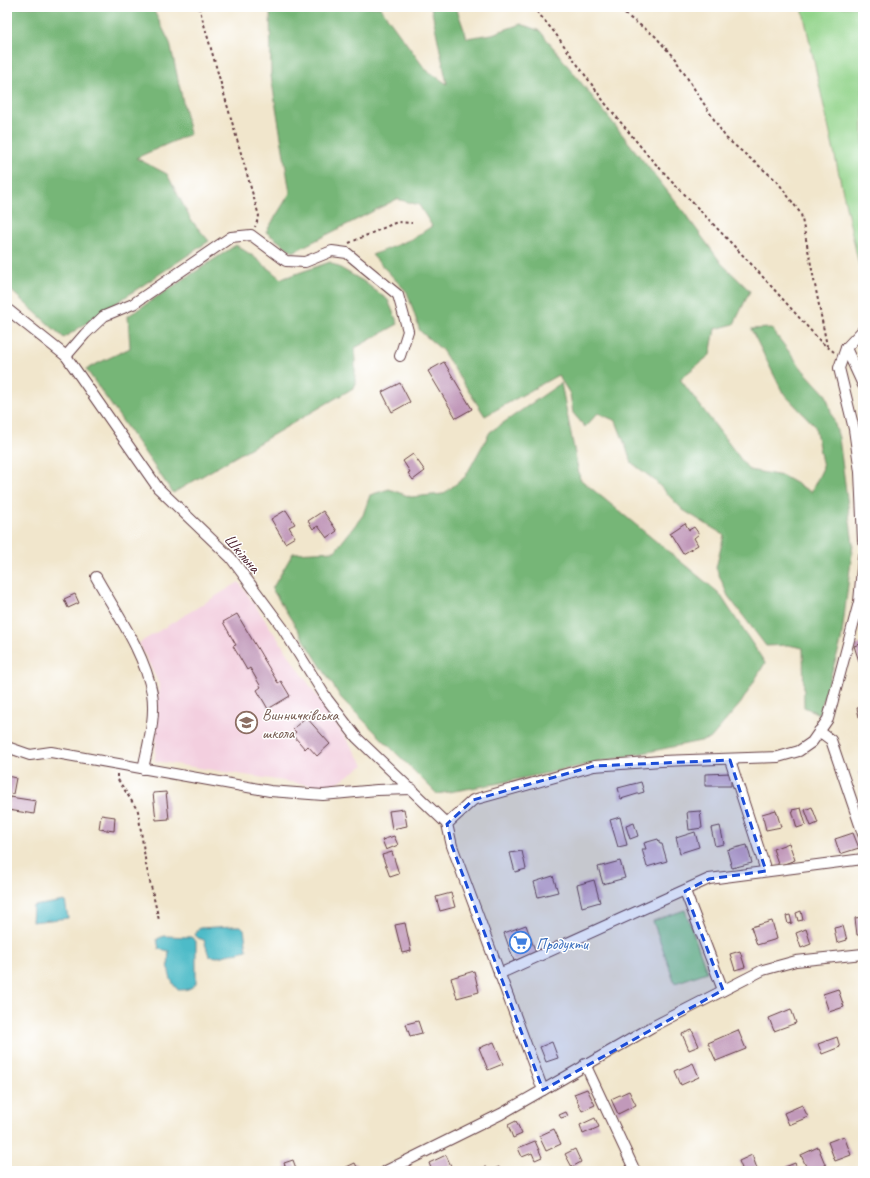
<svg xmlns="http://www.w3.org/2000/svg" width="870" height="1178" viewBox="0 0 870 1178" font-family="Caveat,sans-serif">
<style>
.built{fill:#f3cfdf}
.green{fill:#93d48b;stroke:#6e7a5b}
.forest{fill:#76b677;stroke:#606a51}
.water{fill:#4ebbc8;stroke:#4c6d7a}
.building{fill:#c199ba}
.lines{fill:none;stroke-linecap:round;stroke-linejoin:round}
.minor-casing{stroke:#633d43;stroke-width:12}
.path{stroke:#633d43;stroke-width:2;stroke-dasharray:3 3;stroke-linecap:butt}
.minor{stroke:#fff;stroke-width:10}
.marked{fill:#1d4ed8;fill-opacity:0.2;stroke:#1d4ed8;stroke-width:3;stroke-dasharray:8 5;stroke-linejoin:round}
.labels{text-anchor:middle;stroke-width:3;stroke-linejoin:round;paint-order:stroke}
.street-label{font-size:16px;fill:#4a1f2b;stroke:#fff}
.education-label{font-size:16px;fill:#785e54;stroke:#fff;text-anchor:start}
.shop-label{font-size:16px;fill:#366cbe;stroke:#fff;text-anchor:start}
</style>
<rect width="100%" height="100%" fill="#fff"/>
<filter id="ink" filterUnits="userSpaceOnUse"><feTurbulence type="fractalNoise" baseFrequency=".025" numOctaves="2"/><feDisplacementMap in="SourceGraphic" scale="8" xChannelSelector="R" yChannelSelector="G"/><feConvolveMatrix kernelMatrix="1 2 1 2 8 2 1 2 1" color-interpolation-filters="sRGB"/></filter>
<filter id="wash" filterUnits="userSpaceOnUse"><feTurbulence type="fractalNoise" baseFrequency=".012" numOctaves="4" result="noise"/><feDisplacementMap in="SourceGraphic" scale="16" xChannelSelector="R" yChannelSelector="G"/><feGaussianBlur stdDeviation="0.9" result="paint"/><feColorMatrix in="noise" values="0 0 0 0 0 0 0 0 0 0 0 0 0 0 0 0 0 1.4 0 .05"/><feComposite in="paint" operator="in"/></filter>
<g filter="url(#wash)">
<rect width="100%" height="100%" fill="#f1e6cc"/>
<path class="built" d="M239,582L364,765L329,788L155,761L159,684L139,643Z"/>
<g class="green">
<path d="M802,7H863V283Z"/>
<path d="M685,910L707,972L675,983L653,921Z"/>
</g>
<g class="forest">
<path d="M7,7H152L170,43L190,134L136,158L167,174L191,220L209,241L64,338L7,287Z"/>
<path d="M270,7H380L425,69L447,84L431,7H456L467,38L492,34L521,24L540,31L683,211L722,264L750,291L734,324L715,329L710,355L680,379L749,470L783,476L811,492L823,468L815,426L783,393L751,329L771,328L803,370L826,395L839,438L853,544L841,642L819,714L804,707L803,648L788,645L766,646L728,596L716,568L724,535L683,510L653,479L632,463L616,421L598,413L585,427L573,413L570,394L558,375L485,416L442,350L420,331L407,292L372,255L414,238L432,226L419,205L397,199L293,252L266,232L290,193L271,76Z"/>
<path d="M236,245L253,256L281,279L330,262L363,281L388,300L398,324L355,348V387L173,493L86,369L130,348L128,316Z"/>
<path d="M561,383L580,479L719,593L765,663L741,703L710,739L495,784L437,794L341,698L272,589L293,553L335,551L363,515L370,495L389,489L411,497L443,494L465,477L490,432Z"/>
</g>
<g class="water">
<path d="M65,901L68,918L32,922L33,906Z"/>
<path d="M234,926H241L244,929L247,950L218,957L209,956L204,940L198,938L195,935L199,928Z"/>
<path d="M164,936L191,937L196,941V983C191,990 185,990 178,990C167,979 168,964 169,951L159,949L157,939Z"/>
</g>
<g id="blocks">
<g class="building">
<path d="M444,362L472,409L456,418L428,371Z"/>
<path d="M400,383L410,402L392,412L382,392Z"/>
<path d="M413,454L425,471L413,480L408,473L410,472L403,461Z"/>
<path d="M286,510L295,524L289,527L295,537L285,543L271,519Z"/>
<path d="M323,511L337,531L327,538L318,526L313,529L308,521Z"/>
<path d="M685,523L689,530L694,527L699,534L694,538L698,545L683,554L670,533Z"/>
<path d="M75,594L79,603L68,608L64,599Z"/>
<path d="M237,614L278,683L281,681L290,696L268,709L257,690L261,687L250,668L247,670L233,646L236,645L223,622Z"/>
<path d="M863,643V673L854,646Z"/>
<path d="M863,707V716L859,717L857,708Z"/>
<path d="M306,717L330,744L317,756L308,746L305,749L293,735L296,732L293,729Z"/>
<path d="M863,771V787L858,772Z"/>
<path d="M731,773V786H705V774Z"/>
<path d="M7,776L16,778L13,794L7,793Z"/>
<path d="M641,782L644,792L621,799L618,788Z"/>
<path d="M166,792L169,819L156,820L153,793Z"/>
<path d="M10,797L36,801L34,814L8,810Z"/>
<path d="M812,807L818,823L811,826L805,810Z"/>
<path d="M801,808L806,825L797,828L792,810Z"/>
<path d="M404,809L407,826L392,829L389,811Z"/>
<path d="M776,810L781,827L766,830L762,814Z"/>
<path d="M700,811L702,828L689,830L687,812Z"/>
<path d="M101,815L115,817L114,831L99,829Z"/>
<path d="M620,817L627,845L618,847L610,820Z"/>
<path d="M634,823L638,836L630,839L626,826Z"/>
<path d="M720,826L724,844L715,846L711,828Z"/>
<path d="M695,832L699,847L680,853L676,838Z"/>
<path d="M853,833L859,848L840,854L835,839Z"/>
<path d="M394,836L398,845L386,850L382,840Z"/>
<path d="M658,839L660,844H662L667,861L647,867L642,849H646L644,843Z"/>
<path d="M789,843L795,860L779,866L773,849Z"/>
<path d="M747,845L752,863L732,868L727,850Z"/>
<path d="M522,851L526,869L515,872L510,853Z"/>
<path d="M392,852L399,874L390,877L382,855Z"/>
<path d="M620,861L625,878L603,884L598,867Z"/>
<path d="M553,876L558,892L538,897L534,882Z"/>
<path d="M594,880L600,902L582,907L577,885Z"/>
<path d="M451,893L455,907L440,911L436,897Z"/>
<path d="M801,911L803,920L798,921L796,913Z"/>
<path d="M790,915L792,923L788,924L786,916Z"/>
<path d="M863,917V935H857L855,918Z"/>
<path d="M772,921L777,939L757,945L751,927Z"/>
<path d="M405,923L411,951L402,953L395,925Z"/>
<path d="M526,925L536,953L514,961L504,933Z"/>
<path d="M843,926L847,940L837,943L834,928Z"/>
<path d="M806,929L811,944L801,948L796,933Z"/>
<path d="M740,951L745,967L735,970L730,954Z"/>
<path d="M474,971L479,992L457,998L451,978Z"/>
<path d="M838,989L844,1007L829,1012L823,994Z"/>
<path d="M791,1009L796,1023L774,1031L769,1018Z"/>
<path d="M418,1021L422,1033L410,1036L406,1024Z"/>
<path d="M692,1030L699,1046L689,1050L682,1034Z"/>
<path d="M738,1030L746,1049L716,1061L708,1043Z"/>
<path d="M837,1037L840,1047L822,1054L818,1044Z"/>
<path d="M494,1042L503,1064L488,1070L479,1048Z"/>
<path d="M552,1042L558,1058L546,1062L540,1047Z"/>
<path d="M693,1063L699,1077L681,1085L675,1071Z"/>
<path d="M587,1089L595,1105L582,1111L574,1094Z"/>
<path d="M629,1091L636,1105L618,1114L611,1099Z"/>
<path d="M802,1105L808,1117L789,1125L784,1113Z"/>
<path d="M566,1112L568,1116L561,1118L559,1115Z"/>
<path d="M595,1118L599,1127L583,1134L580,1125Z"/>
<path d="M516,1121L522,1134L513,1138L508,1125Z"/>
<path d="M554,1129L561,1144L546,1151L539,1136Z"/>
<path d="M844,1136L851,1155L835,1161L828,1142Z"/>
<path d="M535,1141L542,1157L535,1160L532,1153L522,1157L518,1148Z"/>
<path d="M818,1147L828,1171H808L801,1155Z"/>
<path d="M575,1149L581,1162L572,1167L565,1154Z"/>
<path d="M446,1155L451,1166L439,1171H432L429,1163Z"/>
<path d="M752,1155L758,1171H743L739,1161Z"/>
<path d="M293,1160L297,1171H287L284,1163Z"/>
<path d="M355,1163L359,1171H338Z"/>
<path d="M795,1163L798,1171H781L780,1169Z"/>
<path d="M486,1167L488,1171H481L480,1169Z"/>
<path d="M499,1167L501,1171H489Z"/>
</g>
</g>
</g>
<g filter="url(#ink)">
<use href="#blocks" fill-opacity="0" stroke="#633d43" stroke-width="1"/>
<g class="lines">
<defs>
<g id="minor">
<path d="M7,309L66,356L158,488L231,558L282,627L327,699L357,738L447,824"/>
<path d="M863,330L846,348L839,368L854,429L860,472L863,541"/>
<path d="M846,348L863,385"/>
<path d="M66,356L85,334L104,316L133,304L231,237L251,235L286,261L305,262L332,251L347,253L398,295L408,331L400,356"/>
<path d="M96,577C116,613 144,651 152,693C156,718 148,745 143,769"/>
<path d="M819,731L831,740L863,834"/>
<path d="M7,747L30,755L51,752L270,791L323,795L377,790L412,789"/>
<path d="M730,760L766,871"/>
<path d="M685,891L723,990"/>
<path d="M499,974L709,879L863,859"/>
<path d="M585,1064L635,1171"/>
<path d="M543,1090L652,1027L763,970L796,961L863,954"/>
<path d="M386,1171L501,1114L543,1090L452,846L447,824L473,800L594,766L661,761L778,757L799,751L812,742L828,719L859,602L863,557"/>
</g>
</defs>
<use href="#minor" class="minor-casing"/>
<g class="path">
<path d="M199,7L259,216L255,227"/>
<path d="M533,7L555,33L605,103L650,158L754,267L821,342L834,352"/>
<path d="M615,7L655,36L675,59L726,138L777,181L801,214L827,346"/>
<path d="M349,243L397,222L412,223"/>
<path d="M117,774V778L138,811L146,865L159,920"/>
</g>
<use href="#minor" class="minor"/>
</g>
</g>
<path class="marked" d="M730,760L766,871L709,879L685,891L723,990L543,1090L452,846L447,824L473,800L594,766Z"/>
<defs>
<symbol id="school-ring" viewBox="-11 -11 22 22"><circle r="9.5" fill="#fff" stroke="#8d6e63" stroke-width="1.5"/><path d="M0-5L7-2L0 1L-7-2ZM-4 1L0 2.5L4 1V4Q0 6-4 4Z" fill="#8d6e63"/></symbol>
<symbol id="supermarket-ring" viewBox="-11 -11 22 22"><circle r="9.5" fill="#fff" stroke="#3f7fe0" stroke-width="1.5"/><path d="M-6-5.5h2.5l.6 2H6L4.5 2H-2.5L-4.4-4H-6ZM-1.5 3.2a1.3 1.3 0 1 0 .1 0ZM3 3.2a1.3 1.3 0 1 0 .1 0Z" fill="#3f7fe0"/></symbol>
</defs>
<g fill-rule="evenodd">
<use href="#school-ring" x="234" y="710" width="25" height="25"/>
<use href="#supermarket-ring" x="508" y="930" width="25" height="25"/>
</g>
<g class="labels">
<g class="street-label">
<text transform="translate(243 553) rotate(49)" y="6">Шкільна</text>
</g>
<g class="education-label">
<text x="262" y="720">Винничківська<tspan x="262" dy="18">школа</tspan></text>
</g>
<g class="shop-label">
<text x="536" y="949">Продукти</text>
</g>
</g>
<rect width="870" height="1178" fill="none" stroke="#fff" stroke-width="24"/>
</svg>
